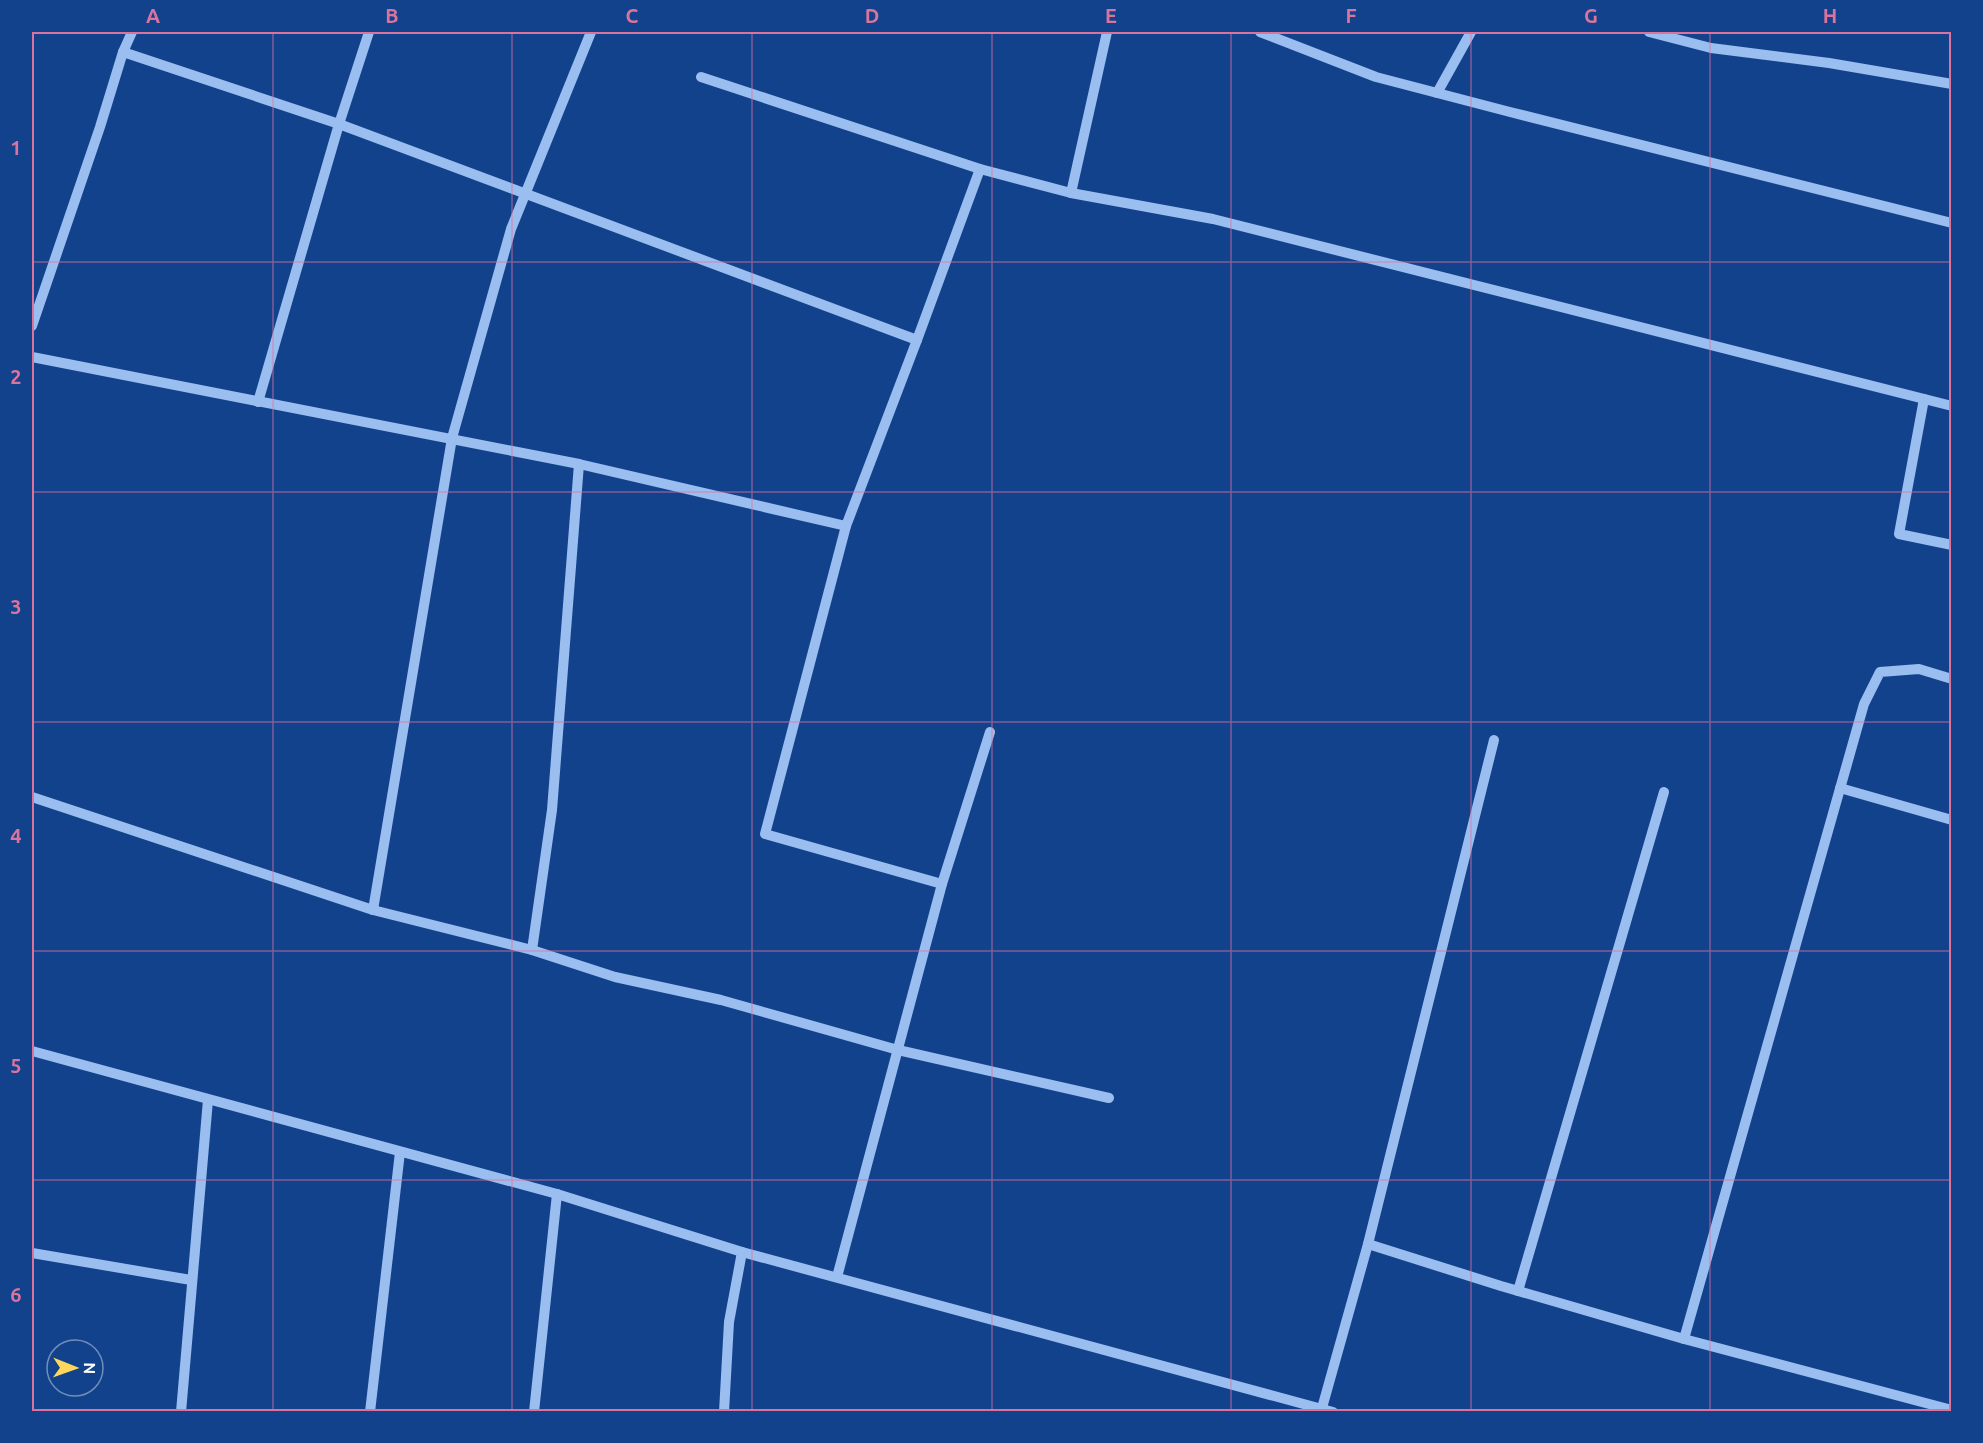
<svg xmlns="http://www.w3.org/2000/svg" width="1983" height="1443" viewBox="0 0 1983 1443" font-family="Ubuntu,sans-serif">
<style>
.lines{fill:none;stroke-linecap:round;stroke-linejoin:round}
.minor{stroke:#9bbef1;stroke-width:10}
.grid{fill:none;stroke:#da749d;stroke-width:1.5;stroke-opacity:0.55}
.neatline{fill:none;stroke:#da749d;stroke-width:2}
.grid-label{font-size:20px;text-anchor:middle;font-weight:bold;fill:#da749d}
</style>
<rect width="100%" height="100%" fill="#13428d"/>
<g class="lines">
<g class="minor">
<path d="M1260,32L1376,77L1510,112L1952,223"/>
<path d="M1649,32L1711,48L1829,63L1952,84"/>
<path d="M123,52L132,32"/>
<path d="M701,77L980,169"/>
<path d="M1437,93L1471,32"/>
<path d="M1071,193L1107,32"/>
<path d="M32,326L100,127L123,52L339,124L917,340L980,169L1071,193L1213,219L1952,406"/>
<path d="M917,340L846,526L765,834L942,884"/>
<path d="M32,357L579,464L846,526"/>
<path d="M1924,399L1899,534L1952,545"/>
<path d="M258,402L339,124L369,32"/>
<path d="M1840,788L1952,820"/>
<path d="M32,797L373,910L532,950L615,977L721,1000L898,1050L1109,1098"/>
<path d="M373,910L452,438L511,229L591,32"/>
<path d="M532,950L552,810L579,464"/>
<path d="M32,1051L557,1194L742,1252L1333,1412"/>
<path d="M1368,1244L1501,1286L1684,1339L1864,704L1880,672L1919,669L1952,679"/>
<path d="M32,1253L191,1280"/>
<path d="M837,1277L942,884L990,732"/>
<path d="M1518,1291L1664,792"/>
<path d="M1684,1339L1952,1410"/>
<path d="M1322,1408L1368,1244L1494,740"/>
<path d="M181,1412L208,1100"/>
<path d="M370,1412L400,1152"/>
<path d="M534,1412L557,1194"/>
<path d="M724,1412L729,1322L742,1252"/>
</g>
</g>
<path class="grid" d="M273,32V1412M512,32V1412M752,32V1412M992,32V1412M1231,32V1412M1471,32V1412M1710,32V1412M32,262H1952M32,492H1952M32,722H1952M32,951H1952M32,1180H1952"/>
<rect width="1983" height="1443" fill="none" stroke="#13428d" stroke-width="66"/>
<g transform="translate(75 1368) rotate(91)"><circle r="28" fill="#13428d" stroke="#718ebb" stroke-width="1.5"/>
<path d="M0-4.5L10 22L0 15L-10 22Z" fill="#ffd75b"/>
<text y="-9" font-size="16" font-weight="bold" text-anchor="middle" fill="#ffffff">N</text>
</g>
<rect x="33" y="33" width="1917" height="1377" class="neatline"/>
<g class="grid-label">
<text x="153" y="23">A</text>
<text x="392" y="23">B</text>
<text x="632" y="23">C</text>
<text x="872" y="23">D</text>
<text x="1111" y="23">E</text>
<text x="1351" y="23">F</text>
<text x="1591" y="23">G</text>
<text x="1830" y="23">H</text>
<text x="16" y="155">1</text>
<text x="16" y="384">2</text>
<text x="16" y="614">3</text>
<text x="16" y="843">4</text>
<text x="16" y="1073">5</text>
<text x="16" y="1302">6</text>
</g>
</svg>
